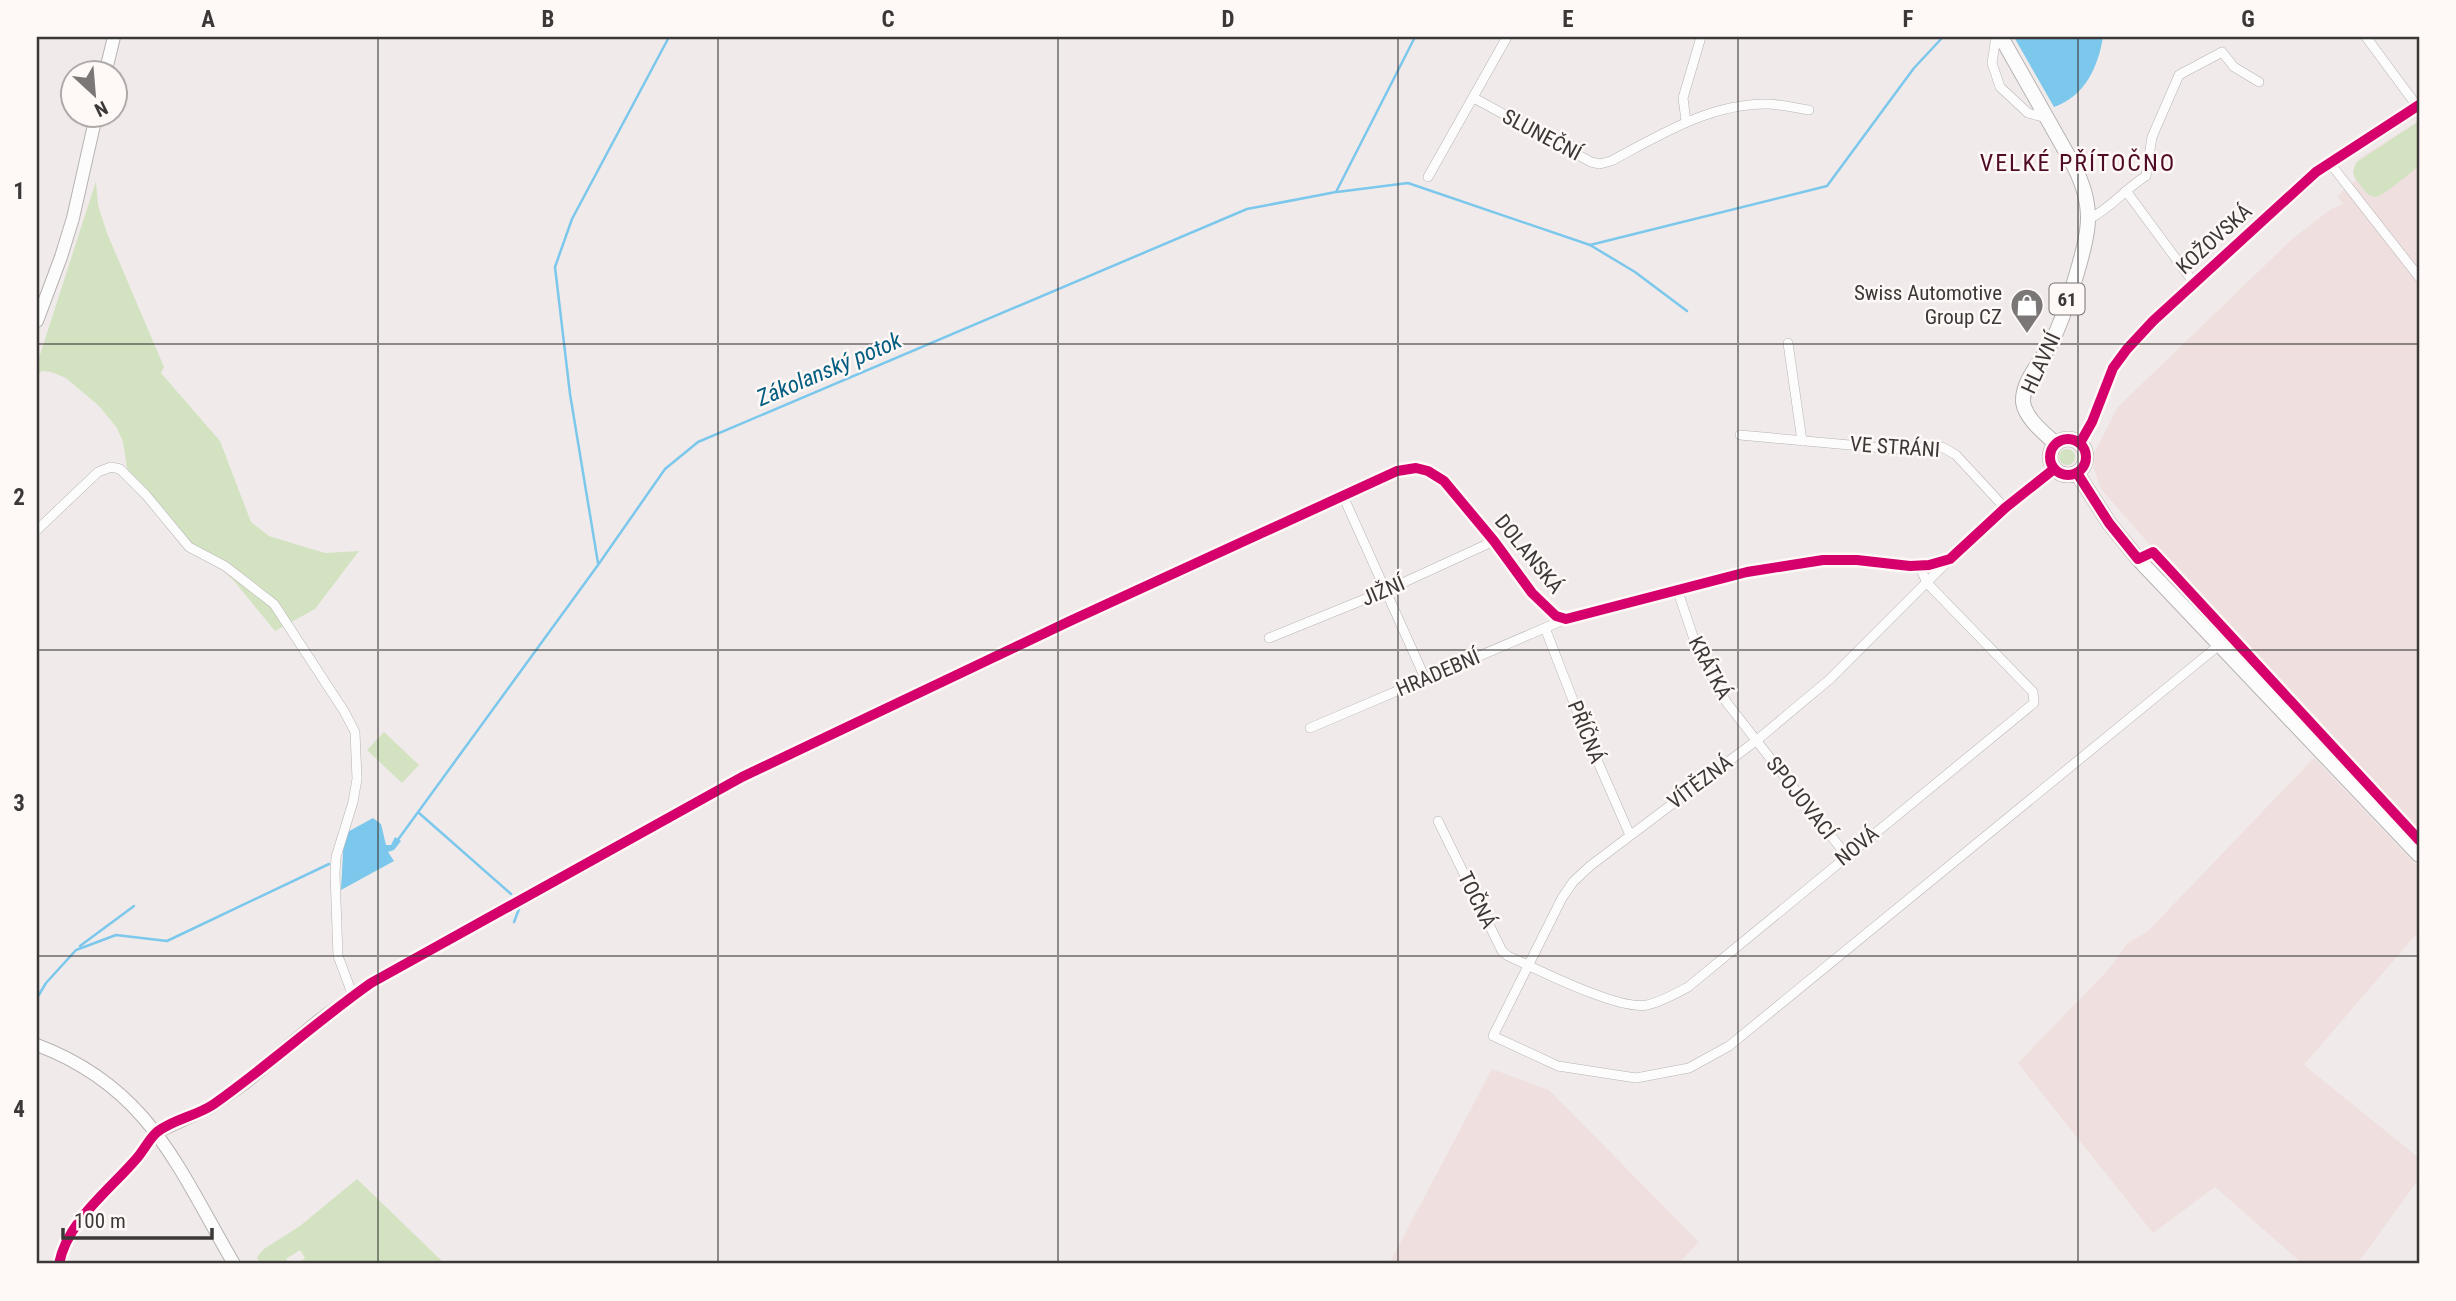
<svg xmlns="http://www.w3.org/2000/svg" width="2456" height="1301" viewBox="0 0 2456 1301" font-family="'Roboto Condensed',sans-serif">
<style>
.industrial{fill:#efdfdf}
.green{fill:#d3e3c2}
.water{fill:#7cc7ec}
.lines{fill:none;stroke-linecap:round;stroke-linejoin:round}
.stream{stroke:#7cc7ec;stroke-width:2.5}
.street-casing{stroke:#b7b3b2;stroke-width:10}
.secondary-casing{stroke:#b7b3b2;stroke-width:14}
.primary-casing{stroke:#b7b3b2;stroke-width:16}
.street{stroke:#fdfcfc;stroke-width:9}
.secondary{stroke:#fdfcfc;stroke-width:12}
.primary{stroke:#fdfcfc;stroke-width:14}
.cycleway-casing{stroke:#fef8f6;stroke-width:15}
.cycleway{stroke:#d6006c;stroke-width:10}
.grid{fill:none;stroke:#3b3837;stroke-width:2;stroke-opacity:0.55}
.labels{text-anchor:middle;stroke-width:5;stroke-linejoin:round;paint-order:stroke}
.shield{fill:#fef8f6;stroke:#767270;stroke-width:2}
.shield-label{font-size:19px;font-weight:bold;fill:#3b3837}
.street-label{font-size:21px;fill:#3b3837;stroke:#fef8f6}
.poi-label{font-size:21px;fill:#3b3837;stroke:#fef8f6;text-anchor:end}
.water-label{font-size:23px;font-style:italic;fill:#035d81;stroke:#fef8f6}
.quarter-label{font-size:24px;letter-spacing:2px;fill:#500c27;stroke:#fef8f6}
.neatline{fill:none;stroke:#3b3837;stroke-width:2.5}
.grid-label{font-size:23px;text-anchor:middle;font-weight:bold;fill:#3b3837}
</style>
<rect width="100%" height="100%" fill="#f0ebea"/>
<g class="industrial">
<path d="M2419,121V833L2177,576L2101,489L2094,469V453L2118,407L2291,240L2331,209L2343,204L2337,196L2356,180L2353,170L2360,158Z"/>
<path d="M2314,758L2419,868V931L2304,1065L2419,1158V1179L2357,1264H2303L2215,1187L2153,1233L2018,1063L2108,970L2128,943L2148,931Z"/>
<path d="M1492,1069L1549,1090L1699,1242L1678,1264H1389Z"/>
</g>
<g class="green">
<path d="M2419,121V166C2411,172 2381,198 2375,197C2367,196 2362,187 2358,182C2352,175 2352,170 2357,162Z"/>
<path d="M96,181L98,205L107,233L164,367L161,373L220,441L251,522L269,536L325,553L359,551L315,609L275,631L234,581L218,565L189,550L127,468L123,442L117,428L99,406L66,378L51,372L42,371L37,376V364Z"/>
<circle cx="2067" cy="457" r="8"/>
<path d="M384,732L419,765L402,783L367,750Z"/>
<path d="M357,1179L445,1264H297L305,1258L300,1250L286,1259L290,1264H260L257,1257L264,1249L300,1226Z"/>
</g>
<g class="water">
<path d="M2014,37H2103C2098,67 2085,96 2054,107Z"/>
<path d="M373,818L381,824L386,845H391L395,837L401,841L394,850L388,852L394,861L341,890L344,834Z"/>
</g>
<g class="lines">
<g class="stream">
<path d="M1337,192L1408,183L1590,245L1827,186L1914,68L1943,37"/>
<path d="M1590,245L1635,272L1687,311"/>
<path d="M598,563L570,394L555,267L572,219L669,37"/>
<path d="M419,813L511,894"/>
<path d="M397,841L598,565L665,469L698,442L1247,209L1336,192L1415,37"/>
<path d="M514,922L519,909"/>
<path d="M80,946L134,906"/>
<path d="M37,998L46,983L76,950L116,935L167,941L329,864"/>
</g>
<defs>
<g id="street">
<path d="M1996,37L1992,63L2000,87L2028,113L2046,118"/>
<path d="M2366,37L2417,106"/>
<path d="M1474,98L1591,162L1600,164L1611,161C1660,135 1709,104 1766,104C1780,104 1795,108 1809,110"/>
<path d="M1686,121L1683,98L1701,37"/>
<path d="M2329,162L2419,277"/>
<path d="M1428,177L1507,37"/>
<path d="M2126,191L2194,283"/>
<path d="M2089,219C2111,208 2125,189 2146,176L2152,137L2179,75L2222,52L2234,67L2259,82"/>
<path d="M1788,343L1802,441"/>
<path d="M1740,435L1894,449L1942,447L1956,455L2005,508"/>
<path d="M1343,496L1425,678"/>
<path d="M37,530L98,472L111,467L120,469L146,495L189,547L225,566L274,604L344,711L355,732L357,779L353,802L336,857L335,874L338,956L353,996"/>
<path d="M1949,560L1830,679L1757,740L1590,866L1573,882L1562,898L1493,1036L1558,1066L1636,1078L1689,1068L1729,1046L2218,646"/>
<path d="M1677,589L1699,654L1727,703L1846,855"/>
<path d="M1545,628L1590,744L1630,835"/>
<path d="M1269,638L1385,591L1494,541"/>
<path d="M1310,728L1566,619"/>
<path d="M1438,821L1502,951L1508,956C1537,969 1619,1011 1647,1005C1661,1002 1675,994 1688,987L2034,703L2033,692L1927,583L1919,565"/>
<path d="M59,1264C67,1223 129,1168 157,1132"/>
</g>
<g id="secondary">
<path d="M105,74L114,37"/>
<path d="M37,321L61,257L73,218L96,116"/>
<path d="M2080,443L2092,422L2113,368L2127,349L2153,321L2316,172L2419,105"/>
<path d="M37,1045C149,1087 178,1168 234,1264"/>
<path d="M157,1132L209,1108L246,1082L317,1022L371,983L742,777L1070,621L1397,471L1416,468L1428,471L1444,481L1494,541L1532,593L1556,616L1566,619L1747,572L1823,560H1857L1910,566L1929,565L1950,559L2005,508L2054,469"/>
</g>
<g id="primary">
<path d="M2001,37L2074,166C2082,182 2088,199 2088,217C2089,243 2063,321 2050,345C2041,362 2022,381 2023,402C2025,418 2044,433 2055,443"/>
<circle cx="2068" cy="457" r="18"/>
<path d="M2077,473L2109,523L2138,559L2419,855"/>
</g>
</defs>
<use href="#street" class="street-casing"/>
<use href="#secondary" class="secondary-casing"/>
<use href="#primary" class="primary-casing"/>
<use href="#street" class="street"/>
<use href="#secondary" class="secondary"/>
<use href="#primary" class="primary"/>
<defs>
<g id="cycleway">
<circle cx="2068" cy="457" r="18"/>
<path d="M2080,443L2092,422L2113,368L2127,349L2153,321L2316,172L2419,105"/>
<path d="M2077,473L2109,523L2138,559L2153,552L2419,840"/>
<path d="M59,1264C67,1221 110,1190 137,1158C144,1150 149,1139 157,1132C173,1119 197,1116 214,1104C268,1066 317,1021 371,983L742,777L1070,621L1397,471L1416,468L1428,471L1444,481L1494,541L1532,593L1556,616L1566,619L1747,572L1823,560H1857L1910,566L1929,565L1950,559L2005,508L2054,469"/>
</g>
</defs>
<use href="#cycleway" class="cycleway-casing"/>
<use href="#cycleway" class="cycleway"/>
</g>
<path class="grid" d="M378,37V1264M718,37V1264M1058,37V1264M1398,37V1264M1738,37V1264M2078,37V1264M37,344H2419M37,650H2419M37,956H2419"/>
<defs>
<symbol id="shop-pin" viewBox="-11 -11 22 30"><path d="M0 17L-7.5 6A9.5 9.5 0 1 1 7.5 6Z" fill="#7a7776" stroke="#fef8f6"/><path d="M-5-2.5h2.3a2.7 3.5 0 0 1 5.4 0H5L5.5 6h-11ZM-1.5-2.5h3a1.5 2.3 0 0 0-3 0Z" fill="#fff"/></symbol>
</defs>
<g fill-rule="evenodd">
<use href="#shop-pin" x="2008" y="286" width="38" height="52"/>
</g>
<g class="labels">
<rect class="shield" x="2049.5" y="283.5" width="35" height="31" rx="5"/>
<g class="shield-label">
<text x="2067" y="306">61</text>
</g>
<g class="street-label">
<text transform="translate(1542 135) rotate(28)" y="7">SLUNEČNÍ</text>
<text transform="translate(2214 239) rotate(-42)" y="7">KOŽOVSKÁ</text>
<text transform="translate(2041 363) rotate(-65)" y="7">HLAVNÍ</text>
<text transform="translate(1895 447) rotate(4)" y="7">VE STRÁNI</text>
<text transform="translate(1529 554) rotate(51)" y="7">DOLANSKÁ</text>
<text transform="translate(1383 591) rotate(-23)" y="7">JIŽNÍ</text>
<text transform="translate(1710 668) rotate(62)" y="7">KRÁTKÁ</text>
<text transform="translate(1438 673) rotate(-23)" y="7">HRADEBNÍ</text>
<text transform="translate(1586 732) rotate(68)" y="7">PŘÍČNÁ</text>
<text transform="translate(1700 782) rotate(-37)" y="7">VÍTĚZNÁ</text>
<text transform="translate(1801 798) rotate(52)" y="7">SPOJOVACÍ</text>
<text transform="translate(1857 846) rotate(-39)" y="7">NOVÁ</text>
<text transform="translate(1477 900) rotate(64)" y="7">TOČNÁ</text>
</g>
<g class="poi-label">
<text x="2002" y="300">Swiss Automotive<tspan x="2002" dy="24">Group CZ</tspan></text>
</g>
<g class="water-label">
<text transform="translate(829 369) rotate(-23)" y="8">Zákolanský potok</text>
</g>
<g class="quarter-label">
<text x="2078" y="171">VELKÉ PŘÍTOČNO</text>
</g>
</g>
<rect width="2456" height="1301" fill="none" stroke="#fef8f6" stroke-width="77"/>
<g transform="translate(94 94) rotate(154)"><circle r="33" fill="#fef8f6" stroke="#b0abaa" stroke-width="2"/>
<path d="M0-5L12 26L0 18L-12 26Z" fill="#7a7776"/>
<text y="-10" font-size="19" font-weight="bold" text-anchor="middle" fill="#3b3837">N</text>
</g>
<path d="M63 1228v10h149v-10" fill="none" stroke="#3b3837" stroke-width="3.5"/>
<text x="74" y="1228" font-size="21" fill="#3b3837" stroke="#fef8f6" stroke-width="5" paint-order="stroke">100 m</text>
<rect x="38" y="38" width="2380" height="1224" class="neatline"/>
<g class="grid-label">
<text x="208" y="27">A</text>
<text x="548" y="27">B</text>
<text x="888" y="27">C</text>
<text x="1228" y="27">D</text>
<text x="1568" y="27">E</text>
<text x="1908" y="27">F</text>
<text x="2248" y="27">G</text>
<text x="19" y="199">1</text>
<text x="19" y="505">2</text>
<text x="19" y="811">3</text>
<text x="19" y="1117">4</text>
</g>
</svg>
